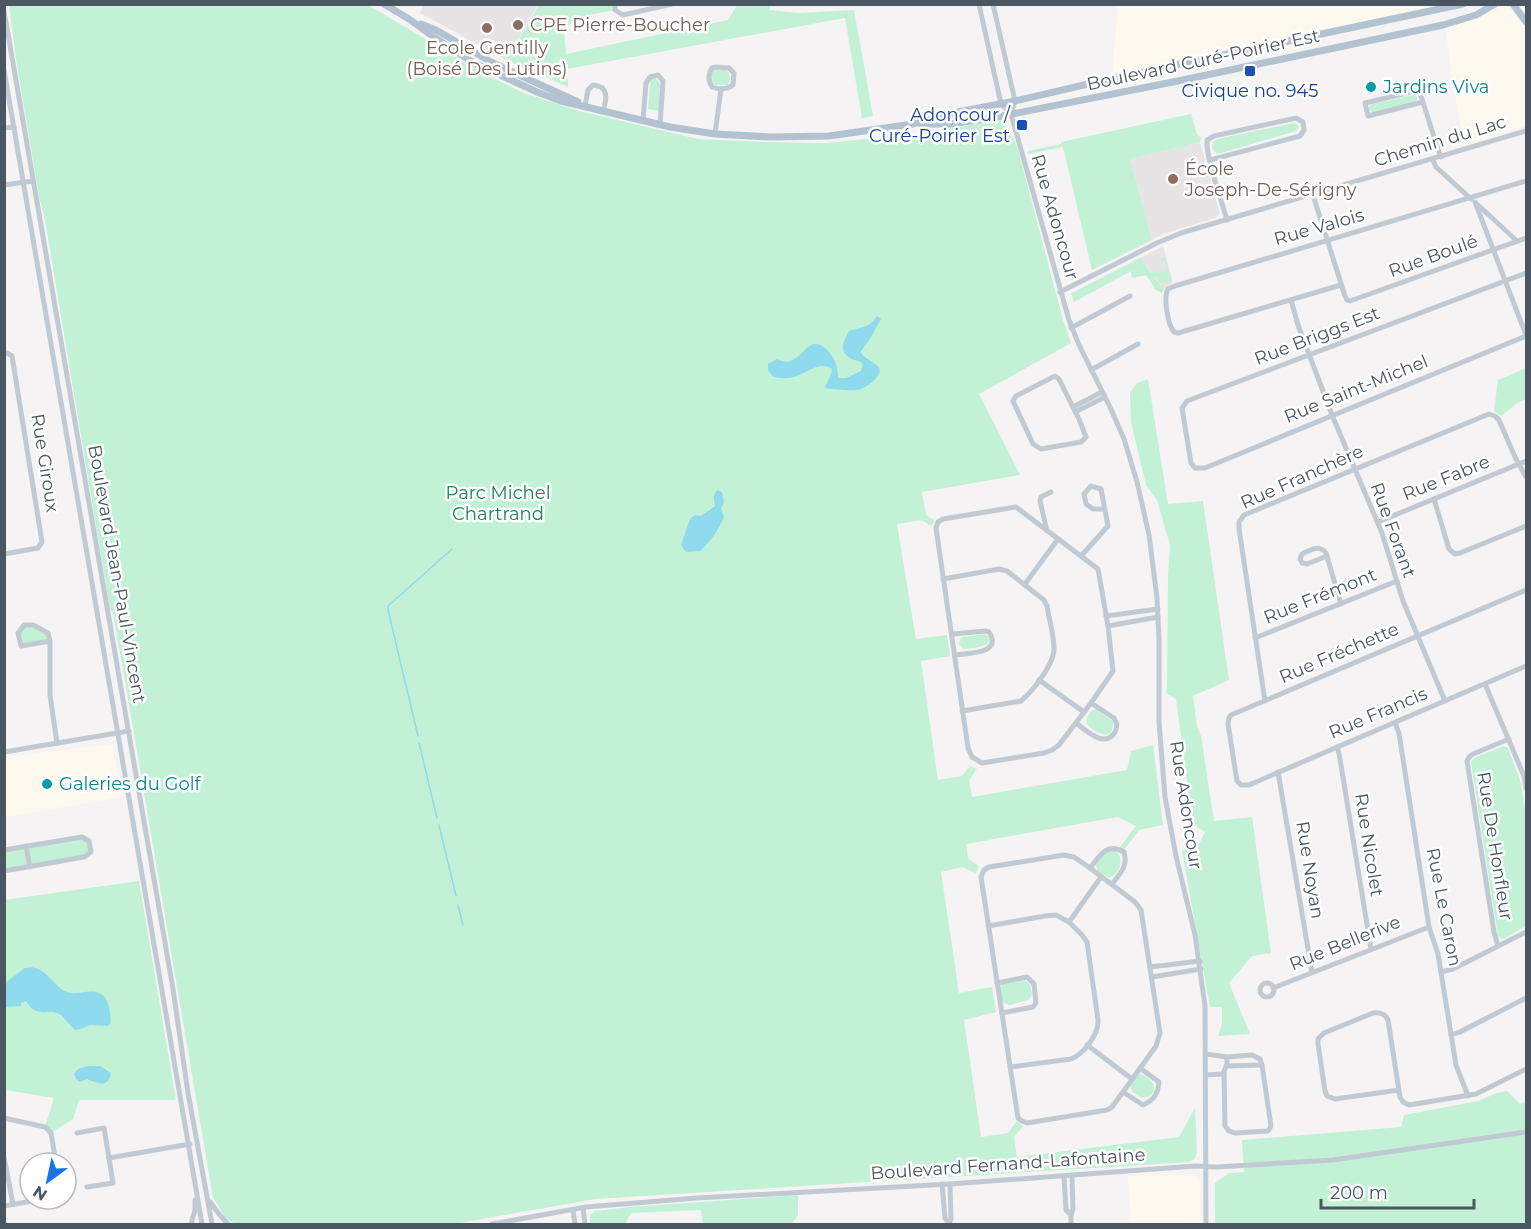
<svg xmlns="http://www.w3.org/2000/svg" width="1531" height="1229" viewBox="0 0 1531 1229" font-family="Montserrat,sans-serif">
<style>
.commercial{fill:#fdf9ef}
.education{fill:#e6e4e5}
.green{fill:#c3f1d5}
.water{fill:#90daee}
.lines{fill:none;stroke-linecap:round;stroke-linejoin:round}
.stream{stroke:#90daee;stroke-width:1.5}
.minor{stroke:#c1cad2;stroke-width:5}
.major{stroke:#b3c2d1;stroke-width:7}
.education-dot{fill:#8d6e63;stroke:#fff;stroke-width:2}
.transit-dot{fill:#1a4fb4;stroke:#fff;stroke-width:2}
.culture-dot{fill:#0f9aa8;stroke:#fff;stroke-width:2}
.labels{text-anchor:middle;stroke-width:5;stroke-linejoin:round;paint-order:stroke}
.education-label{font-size:18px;fill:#785e54;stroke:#fff;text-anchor:start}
.street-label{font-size:18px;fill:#4a5661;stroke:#fff}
.culture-label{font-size:18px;fill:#0d838f;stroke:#fff;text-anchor:start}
.transit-label{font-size:18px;fill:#164399;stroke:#fff}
.park-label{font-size:18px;fill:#17864f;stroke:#fff}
</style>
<rect width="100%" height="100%" fill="#f5f3f3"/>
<g class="commercial">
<path d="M1118,5H1448L1349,24L1112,74Z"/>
<path d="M1502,5L1507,7L1508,6L1526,29V126L1463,145L1445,29L1476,18L1494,9L1495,11Z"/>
<path d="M112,744L123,797L5,817V757Z"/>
<path d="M1196,1175L1200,1183V1224H1131L1128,1176Z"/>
</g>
<g class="education">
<path d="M424,5V4L538,5L506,60L420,13Z"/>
<path d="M1200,142L1220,214L1215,218L1163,234L1152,240L1130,159Z"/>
<path d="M1163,246L1173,283L1164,289L1140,258Z"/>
</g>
<g class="green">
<path d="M9,5H368L479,71L524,93L579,111L698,139L763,142L827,143L912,134L1003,120L1017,146L1063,320L1071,343L979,394L1020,475L922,492L926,515L935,521L931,526L922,520L897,524L916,639L947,635L950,656L921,661L938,780L962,776L970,766L977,769L969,780L972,797L1127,770L1131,751L1153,745L1163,825L1139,830L1124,850L1120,847L1136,826L1118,817L966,844L968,859L979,866L976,873L962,867L941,872L959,993L992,987L996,1012L964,1020L981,1137L1008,1133L1017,1121L1023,1126L1014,1137L1017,1157L1179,1137L1195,1108L1197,1152L1195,1159L1189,1162L595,1199L454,1224H235L226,1218L213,1198L127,693L113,613L110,609L45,220L39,196L17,66Z"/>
<path d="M539,5H615V10L577,17L564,30L566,54L728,20L737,5H770V10L798,13L854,10L873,116L862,118L845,18L567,69L568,87L506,60Z"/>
<path d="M714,70H726L729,72L730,80L728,85H715L713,83L711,74Z"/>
<path d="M655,78L660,83L659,111L648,109L650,82L651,79Z"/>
<path d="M1413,95L1417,97V100L1414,102L1373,113L1369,110V106L1373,104Z"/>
<path d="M1191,114L1197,135L1202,138L1200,142L1130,159L1152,240L1092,270L1063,147L1028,154V151L1061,144V142Z"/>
<path d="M1294,123L1297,124L1299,127L1296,131L1221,153H1216L1212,148L1213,142L1217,139Z"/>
<path d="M1165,257L1171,280L1161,284L1156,276L1154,277L1164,289L1162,293L1156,290L1146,275L1132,278L1131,271L1074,302L1072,295L1070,294L1140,258L1151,273L1161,271L1162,272H1164V269L1167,268L1164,261H1161L1160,259Z"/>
<path d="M1526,368V399L1517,403L1501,416L1494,411L1498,380Z"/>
<path d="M1148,379L1168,504L1203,501L1229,680L1193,696L1197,727L1201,736L1214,821L1252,817L1271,953L1252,956L1229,983L1250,1034L1218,1036L1222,1024V1007H1210L1182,851L1199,844L1205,832L1196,826L1192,821L1176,699L1167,694L1168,576L1170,545L1157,500L1146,485L1131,422L1130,393L1137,383Z"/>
<path d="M24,625L48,633L50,641L21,646L18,633Z"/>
<path d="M984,634L988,636L990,640C986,648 973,648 964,649L959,644L960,639L962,637Z"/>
<path d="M1096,709L1113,721C1114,744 1095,733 1086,723L1087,718L1091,711Z"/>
<path d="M1504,746L1508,748L1521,783L1526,818V926L1503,939L1500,938L1498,936L1471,762L1474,758Z"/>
<path d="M82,837L89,841L91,852L84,857L5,871V850Z"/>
<path d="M1114,851L1118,853C1124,862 1119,873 1110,878L1098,872L1096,865L1103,853Z"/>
<path d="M139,881L176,1100H79L73,1119L51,1133L45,1127L54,1098L5,1090L4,900Z"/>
<path d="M1025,980L1030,985L1032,994L1029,1000L1009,1005L1002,1002L1000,986L1002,984Z"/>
<path d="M1141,1074C1170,1086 1144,1112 1130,1087L1136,1076Z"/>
<path d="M1507,1091L1520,1104L1526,1101V1224H1215V1183L1229,1173L1244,1172L1242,1140L1401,1127L1404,1115L1478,1101L1497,1093Z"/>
<path d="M798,1195V1215L791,1224H703L701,1210L631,1213L625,1224H590V1215L595,1211L630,1207Z"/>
</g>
<g class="water">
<path d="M877,316L881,319L870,339L861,351V353C865,359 877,364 879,368C883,376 865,389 858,390C855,391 827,389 825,388C827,381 831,377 832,369C820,360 807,373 794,377C787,379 780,378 773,377L768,370V364L777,359C781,361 786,363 790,361C806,356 810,331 829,352C836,361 838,367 838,378H846L861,371L863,364C859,360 855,361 850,358C838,350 844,341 849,331C862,326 869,329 877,316Z"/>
<path d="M717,490L722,492L724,502L721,508L724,517C718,531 711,541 700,551L686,552L681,545L690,519L695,515L701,516L715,506C714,500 712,496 717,490Z"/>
<path d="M25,968C29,968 32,967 35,968C48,971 54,986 65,991C76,997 88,988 99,993C110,997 110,1013 111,1023L107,1026L90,1025L81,1029L75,1030C70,1026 66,1019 61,1015C49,1007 37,1020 26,1001L21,1003V1006L5,1007V983Z"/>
<path d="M88,1066H100L111,1073C108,1089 97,1083 87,1079L80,1082L76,1079L74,1074L78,1069Z"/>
</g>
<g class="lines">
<g class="stream">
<path d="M418,736L388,610V606L452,549"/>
<path d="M419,743L437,818"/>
<path d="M439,825L456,896"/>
<path d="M458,905L463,925"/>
</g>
<g class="minor">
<path d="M615,4V10L623,15L672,4"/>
<path d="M979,4L1001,104L1011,114L1069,320L1079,345L1110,407L1124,439L1137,482L1149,535L1157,598L1159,639V722L1165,797L1176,856L1195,935L1205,1006L1206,1224"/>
<path d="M993,4L1015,101L1011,114"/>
<path d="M4,11L173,989L188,1093L212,1224"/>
<path d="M716,67L729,68L734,73L733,85C726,90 720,90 712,87C708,80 708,75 712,68Z"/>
<path d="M4,70L202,1224"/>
<path d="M1423,102L1368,116L1365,103L1419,90L1436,143L1441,157"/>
<path d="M585,106L588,90L593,85C609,86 607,99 603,111"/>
<path d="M643,121L646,83L650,77L658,75L663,81L660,125"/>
<path d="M4,128L14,127"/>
<path d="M715,134L721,89"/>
<path d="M1210,160L1300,136L1304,130L1303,122L1296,118L1214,136L1207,140C1205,155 1222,202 1227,220"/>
<path d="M1433,160L1436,167L1471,199"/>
<path d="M4,185L33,181"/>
<path d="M1313,195L1345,296L1347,300L1350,301L1526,238"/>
<path d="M1475,202L1526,335"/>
<path d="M1478,205L1517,241"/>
<path d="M1526,273L1187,401L1182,408L1191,463L1195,468H1205L1526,336"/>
<path d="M1341,285L1178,333L1174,332C1168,325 1163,298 1168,289L1175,286L1526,181"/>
<path d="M1060,292L1157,243L1181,233L1526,131"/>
<path d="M1291,300L1298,325L1332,415L1382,533L1403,601L1445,701"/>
<path d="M1071,328L1130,296"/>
<path d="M4,353H7L12,356L42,542L38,548L4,554"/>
<path d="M1091,370L1138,344"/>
<path d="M1055,376L1059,379L1079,419L1086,437L1081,442L1041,449L1033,444L1013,401L1016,396Z"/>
<path d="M1073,407L1102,392"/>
<path d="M1075,412L1105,397"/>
<path d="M1434,499L1449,549L1455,554L1460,553L1526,526"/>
<path d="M1016,507L1098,569L1108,626L1113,671L1091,703L1059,745L1052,750L1044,753L982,763L972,757L968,748L936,528L938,522L943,519Z"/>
<path d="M1378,522L1526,461"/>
<path d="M1047,531L1040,501L1041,497L1051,492"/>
<path d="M1081,556L1108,526L1101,489L1091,486L1084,494L1086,504L1093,509H1105"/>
<path d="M1327,556L1307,564L1302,563L1300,559L1302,554C1310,550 1319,544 1326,553L1341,604"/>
<path d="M943,579L999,569L1007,571L1044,600L1047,606C1049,619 1054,635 1054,649C1054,664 1033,691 1021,701L962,711"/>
<path d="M1025,584L1058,539"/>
<path d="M1526,590L1231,715L1229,718L1228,724L1237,781L1241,785H1249L1526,666"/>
<path d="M1106,616L1158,609"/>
<path d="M1108,626L1158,617"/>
<path d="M953,634L985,631L989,632C1003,654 969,653 955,655"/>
<path d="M1255,638L1397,581"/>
<path d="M50,641L21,646L18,633L24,625H33L48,633L50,641V695L57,743"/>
<path d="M1039,680L1084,712"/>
<path d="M1485,684L1524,776L1526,788"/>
<path d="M1265,701L1239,529V522L1244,515L1489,414L1495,416L1499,420L1515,457L1526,477"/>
<path d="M1076,723C1087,731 1105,749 1115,732C1118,726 1117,723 1114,718L1091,703"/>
<path d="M1395,723L1399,733L1429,927L1438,954L1456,1065L1468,1096"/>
<path d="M1337,747L1339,753L1371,949"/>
<path d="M4,752L129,731"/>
<path d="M1278,772L1312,972"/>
<path d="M26,846L30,867"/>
<path d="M4,850L82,837L89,841L91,852L84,857L4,871"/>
<path d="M1064,855L1074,857L1090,868L1135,902L1141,910L1160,1033L1156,1046L1123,1092L1112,1107L1107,1110L1027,1123L1022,1121L1018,1118L981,877L984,870L989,867Z"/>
<path d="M1090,868C1100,856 1106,842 1124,852C1128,866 1121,873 1112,884"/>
<path d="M1069,922L1101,877"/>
<path d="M988,926L1045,916L1056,915L1069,922L1082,935L1087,942L1098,1020C1099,1034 1084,1054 1071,1059L1010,1067"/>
<path d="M1498,946L1494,932L1467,761L1469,757L1473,754L1509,739"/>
<path d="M1150,967L1200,961"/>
<path d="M1441,972L1453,969L1526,932"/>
<path d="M1152,977L1201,969"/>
<path d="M997,983L1027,977L1034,984L1036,1003L1033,1007L1002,1013"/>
<circle cx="1267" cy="990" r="7"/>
<path d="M1273,988L1429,927"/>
<path d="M1451,1035L1460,1032L1526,998"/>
<path d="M1087,1045L1132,1079"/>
<path d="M1206,1054L1227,1057L1252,1055L1260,1059L1262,1065L1271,1126L1268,1131L1235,1133L1229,1131L1225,1126L1224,1071L1227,1065V1057"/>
<path d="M1226,1066L1262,1065"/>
<path d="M1206,1075L1224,1074"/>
<path d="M1399,1090L1335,1099L1327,1096L1325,1091L1318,1044V1039L1324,1033L1373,1013C1379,1012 1385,1013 1388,1020L1400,1097L1403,1102L1409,1105L1476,1094L1526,1069"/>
<path d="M1123,1092L1143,1105C1154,1100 1158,1094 1159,1082L1140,1068"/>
<path d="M4,1118L45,1127L51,1133L56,1163"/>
<path d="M77,1133L104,1128L109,1158L190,1144"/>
<path d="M4,1157L13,1204"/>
<path d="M1064,1176L1066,1210L1071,1215"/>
<path d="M942,1184L945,1218L949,1224"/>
<path d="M87,1187L113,1183L109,1158"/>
<path d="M210,1202L219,1214L228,1224"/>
<path d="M4,1206L44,1199"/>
<path d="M583,1208L585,1224"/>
<path d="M573,1210L575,1224"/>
<path d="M191,1224L195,1210V1200"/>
<path d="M492,1224L586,1207L697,1198L950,1184L1195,1166L1217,1167L1333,1160L1526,1132"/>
<path d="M949,1224L951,1219L950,1184"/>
<path d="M1071,1224V1215L1073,1209L1072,1176"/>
</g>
<g class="major">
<path d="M384,4L409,19L435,38L474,63L537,92L561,101L670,127L715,134L771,137L829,136L913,124L943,115L1015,101L1114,78L1463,4"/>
<path d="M1513,4L1526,22"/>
<path d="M421,24L436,30L493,63L578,102"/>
<path d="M921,124H950L992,118L1183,80L1443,25L1476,15L1495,4"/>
</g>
</g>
<g class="education-dot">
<circle cx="518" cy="25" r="6"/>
<circle cx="487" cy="28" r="6"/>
<circle cx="1173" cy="179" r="6"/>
</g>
<g class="transit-dot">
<rect x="1244" y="65" width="12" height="12" rx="3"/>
<rect x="1016" y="119" width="12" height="12" rx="3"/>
</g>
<g class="culture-dot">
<circle cx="1371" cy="87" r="6"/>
<circle cx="47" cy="784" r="6"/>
</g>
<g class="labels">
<g class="education-label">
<text x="530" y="31">CPE Pierre-Boucher</text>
<text x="487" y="54" text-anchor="middle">Ecole Gentilly<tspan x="487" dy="21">(Boisé Des Lutins)</tspan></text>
<text x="1185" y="175">École<tspan x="1185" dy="21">Joseph-De-Sérigny</tspan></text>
</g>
<g class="street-label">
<text transform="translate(1203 60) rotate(-12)" y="6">Boulevard Curé-Poirier Est</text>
<text transform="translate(1440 141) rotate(-17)" y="6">Chemin du Lac</text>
<text transform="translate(1055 217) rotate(74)" y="6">Rue Adoncour</text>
<text transform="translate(1319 227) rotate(-16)" y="6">Rue Valois</text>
<text transform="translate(1433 256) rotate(-20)" y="6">Rue Boulé</text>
<text transform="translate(1317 336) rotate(-21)" y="6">Rue Briggs Est</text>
<text transform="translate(1356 389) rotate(-22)" y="6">Rue Saint-Michel</text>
<text transform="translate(45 463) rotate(81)" y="6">Rue Giroux</text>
<text transform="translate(1302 477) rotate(-24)" y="6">Rue Franchère</text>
<text transform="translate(1446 478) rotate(-22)" y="6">Rue Fabre</text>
<text transform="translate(1393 530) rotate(70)" y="6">Rue Forant</text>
<text transform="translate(117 574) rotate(80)" y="6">Boulevard Jean-Paul-Vincent</text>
<text transform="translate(1320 596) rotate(-22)" y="6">Rue Frémont</text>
<text transform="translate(1339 653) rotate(-23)" y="6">Rue Fréchette</text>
<text transform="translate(1378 713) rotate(-23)" y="6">Rue Francis</text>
<text transform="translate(1186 805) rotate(81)" y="6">Rue Adoncour</text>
<text transform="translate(1369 845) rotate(81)" y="6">Rue Nicolet</text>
<text transform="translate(1495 846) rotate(81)" y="6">Rue De Honfleur</text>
<text transform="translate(1310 870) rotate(81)" y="6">Rue Noyan</text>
<text transform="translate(1444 907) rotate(79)" y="6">Rue Le Caron</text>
<text transform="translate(1345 943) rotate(-22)" y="6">Rue Bellerive</text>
<text transform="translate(1008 1164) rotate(-4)" y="6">Boulevard Fernand-Lafontaine</text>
</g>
<g class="culture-label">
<text x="1383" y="93">Jardins Viva</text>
<text x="59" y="790">Galeries du Golf</text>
</g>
<g class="transit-label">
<text x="1250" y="97">Civique no. 945</text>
<text x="1010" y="121" text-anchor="end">Adoncour /<tspan x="1010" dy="21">Curé-Poirier Est</tspan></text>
</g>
<g class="park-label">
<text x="498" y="499">Parc Michel<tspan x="498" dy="21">Chartrand</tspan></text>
</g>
</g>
<rect width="1531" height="1229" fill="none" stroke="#4a5661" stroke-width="12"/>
<g transform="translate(48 1181) rotate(213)"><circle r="28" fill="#ffffff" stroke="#b7bbc0" stroke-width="1.5"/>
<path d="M0-4.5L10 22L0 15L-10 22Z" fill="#1a73e8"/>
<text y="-9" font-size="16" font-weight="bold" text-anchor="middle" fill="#4a5661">N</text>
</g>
<path d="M1321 1199v9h153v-9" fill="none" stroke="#4a5661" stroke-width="3"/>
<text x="1330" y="1199" font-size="18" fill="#4a5661" stroke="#ffffff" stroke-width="4.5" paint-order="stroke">200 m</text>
</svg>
